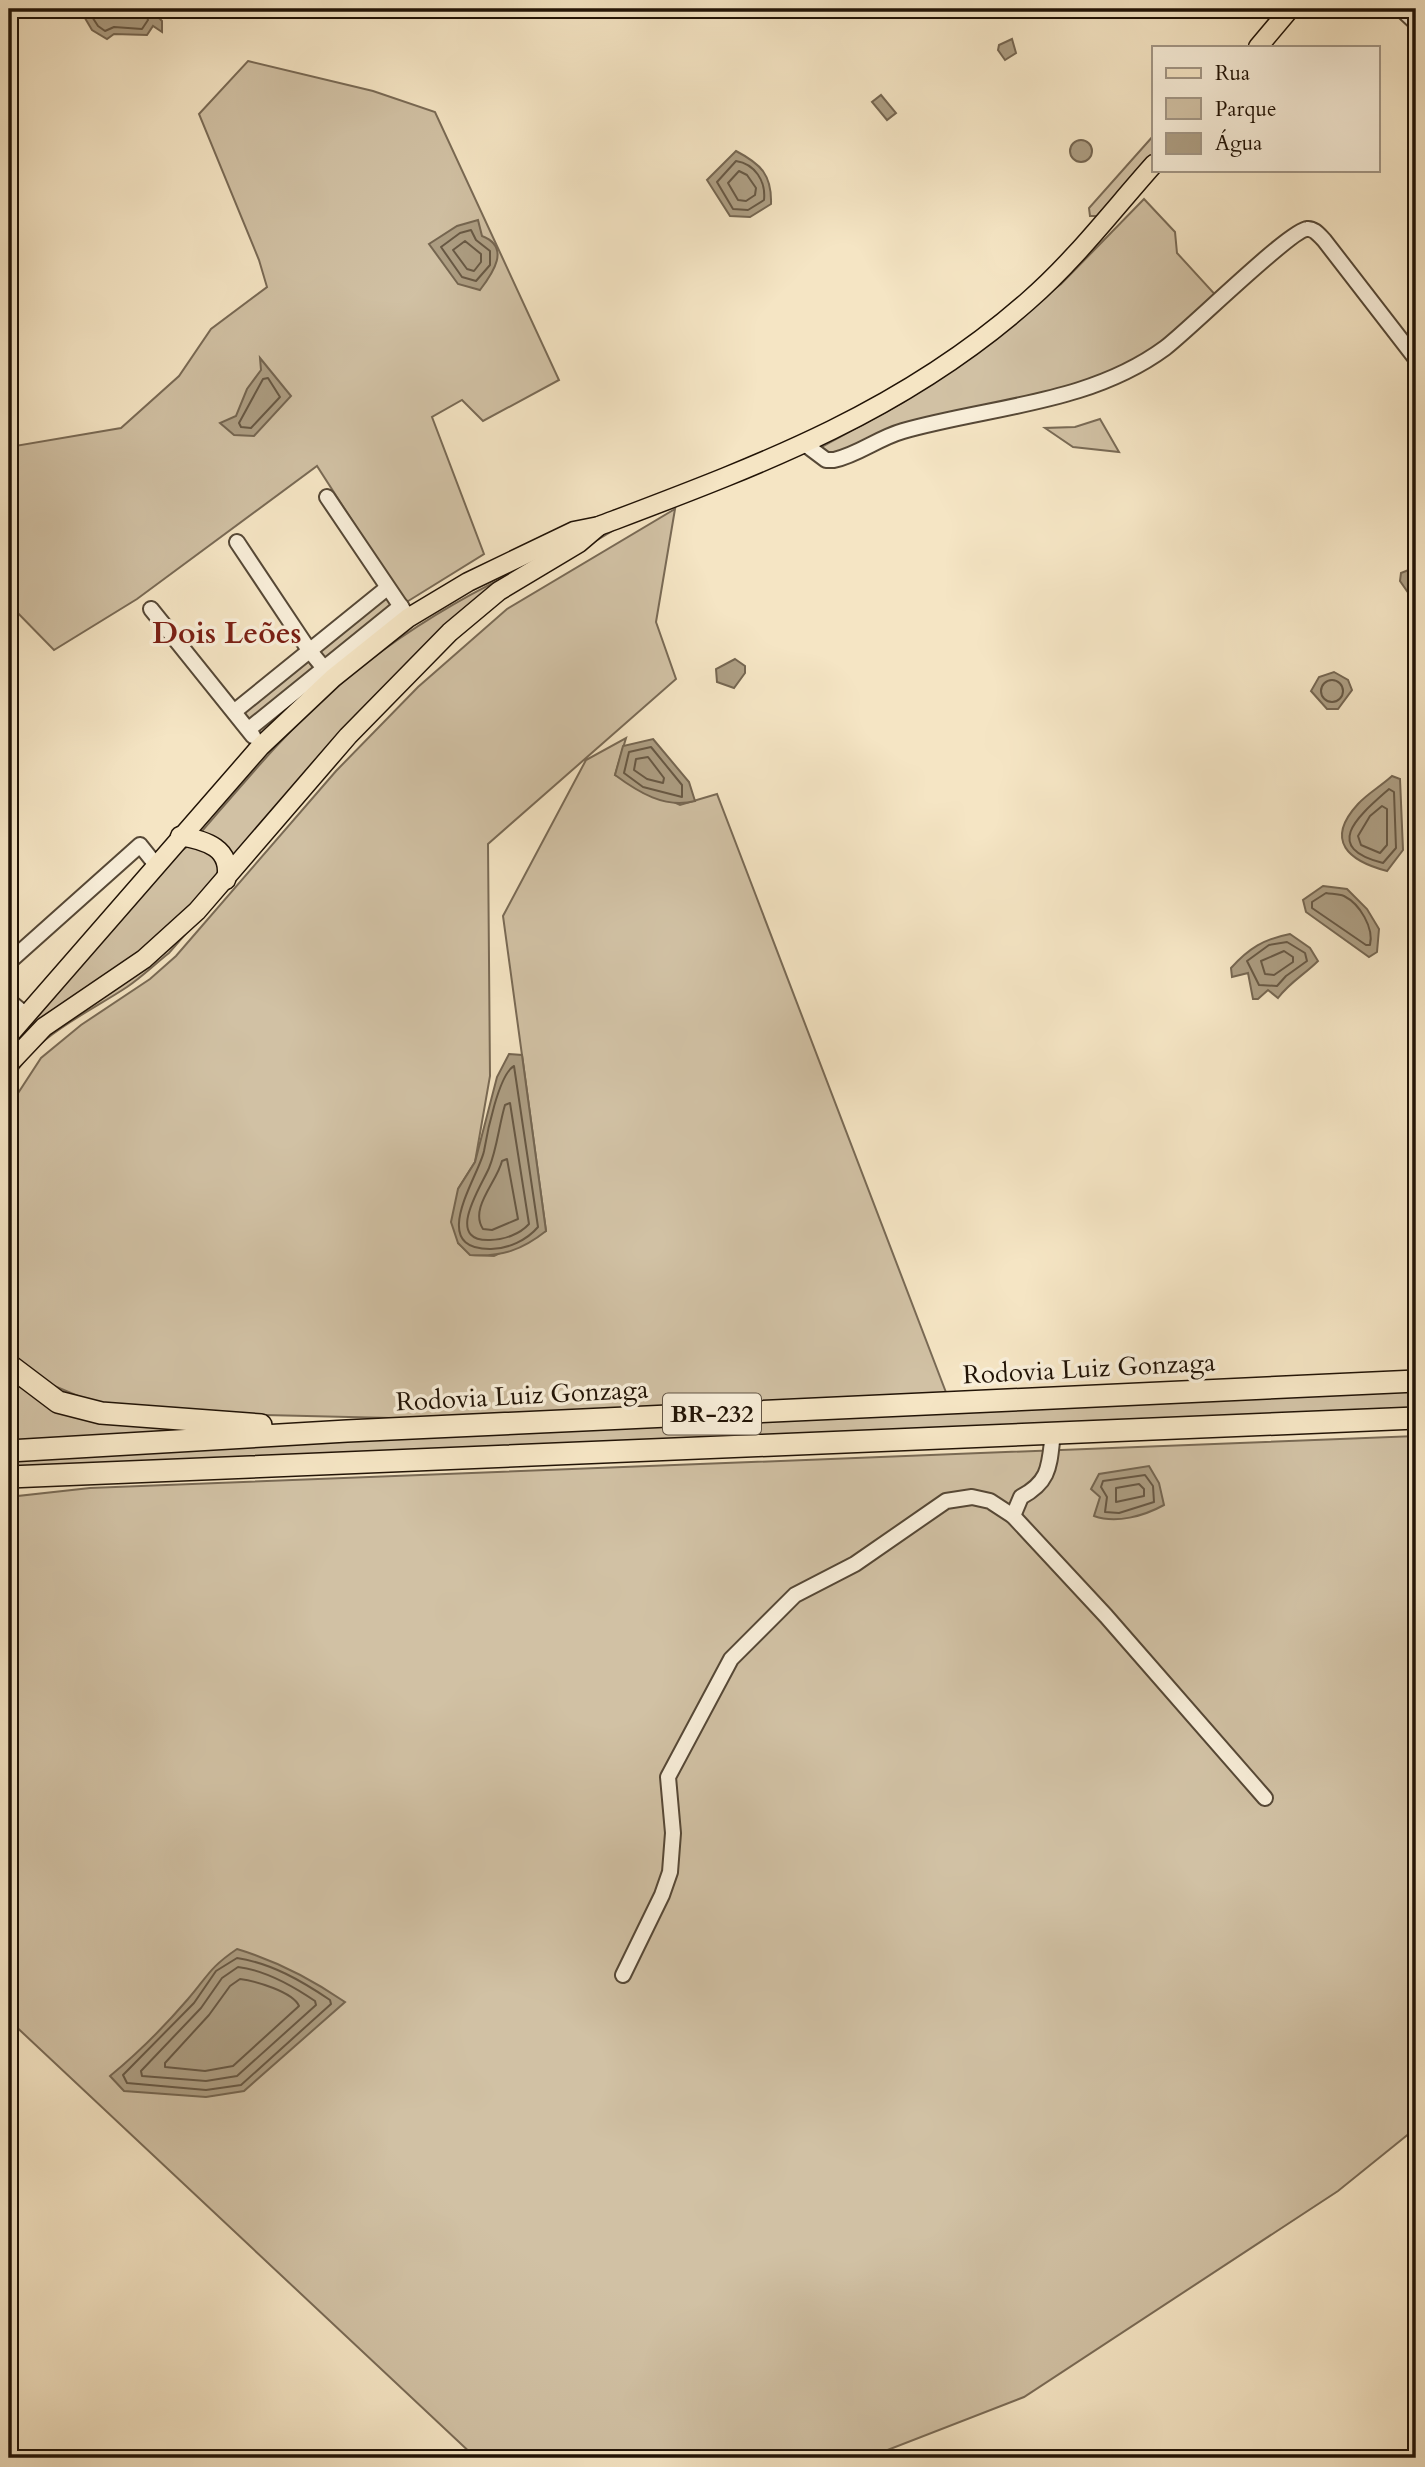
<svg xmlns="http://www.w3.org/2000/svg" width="1425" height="2467" viewBox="0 0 1425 2467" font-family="Cardo,serif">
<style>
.green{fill:#d1c1a4;stroke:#796a55;stroke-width:2}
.water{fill:#ad9e83;stroke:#756651;stroke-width:2}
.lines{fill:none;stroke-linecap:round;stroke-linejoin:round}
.shore{stroke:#675844;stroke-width:2}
.minor-casing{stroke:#564836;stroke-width:18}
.major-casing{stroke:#211306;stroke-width:21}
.highway-casing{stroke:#211306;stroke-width:24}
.minor{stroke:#f8eed9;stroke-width:14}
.major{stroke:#f5e5c4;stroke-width:18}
.highway{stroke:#f5e5c4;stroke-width:21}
.labels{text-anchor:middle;stroke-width:7;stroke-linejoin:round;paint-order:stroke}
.shield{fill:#f8eed9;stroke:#625545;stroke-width:2}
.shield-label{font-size:24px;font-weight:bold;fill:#211306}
.street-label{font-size:26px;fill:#211306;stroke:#f8eed9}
.quarter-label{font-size:30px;font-weight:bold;fill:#7a1f14;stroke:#f8eed9}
</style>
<rect width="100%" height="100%" fill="#f5e5c4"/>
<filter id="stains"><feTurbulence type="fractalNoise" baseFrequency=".00286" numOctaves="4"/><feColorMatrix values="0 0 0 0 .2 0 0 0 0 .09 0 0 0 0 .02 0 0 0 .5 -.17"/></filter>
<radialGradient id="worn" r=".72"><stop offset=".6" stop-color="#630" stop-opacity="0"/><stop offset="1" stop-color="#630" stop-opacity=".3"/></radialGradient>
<g class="green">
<path d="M248,61L373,91L435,112L559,380L483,421L462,400L432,417L484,554L405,603L317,466L137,599L54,650L9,604V447L121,428L179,376L211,329L267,287L259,260L199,114Z"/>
<path d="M1154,135V154L1097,216H1090L1089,208Z"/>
<path d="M1144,199L1175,232L1177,253L1221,301L1115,378L972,414L848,456L814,451L904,402L1061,284Z"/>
<path d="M1100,419L1119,452L1073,447L1045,428L1075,427Z"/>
<path d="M675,509L656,622L676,679L488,844L490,1076L475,1162L458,1189V1243L471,1255L494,1256L546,1231L503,916L586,760L626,738L615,775L680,805L717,794L947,1395L497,1417L391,1418L222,1414L104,1407L52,1385L14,1357L9,1348V1107L41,1058L81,1025L150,979L176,956L336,771L418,687L507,609Z"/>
<path d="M619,527L490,604L423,660L169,953C155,964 142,977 127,987C85,1015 30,1037 9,1086V1050L174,856L194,842L229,862L197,837C242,785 286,731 338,686C421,614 518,566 619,527Z"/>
<path d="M386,596L395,607L326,660L317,651Z"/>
<path d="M308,660L314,670L250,721L245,715L246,711Z"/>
<path d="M9,1368L26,1385L225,1431L1416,1386V1415L9,1477Z"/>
<path d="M1416,1436V2128L1338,2191L1024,2397L867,2458H476L9,2020V1497L90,1488Z"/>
</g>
<g class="water">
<path d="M67,9H150L162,21V32L153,26L147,35L114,34L107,39L92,30L82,13Z"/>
<path d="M1012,39L1016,53L1005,60L998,50L999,45Z"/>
<path d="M881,95L896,113L887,120L872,102Z"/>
<circle cx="1081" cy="151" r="11"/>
<path d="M736,151C761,164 772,175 771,204L750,217L730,216L707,180Z"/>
<path d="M478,220L482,236C511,247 493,273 480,290L458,284L429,244L457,226Z"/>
<path d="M260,358L291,396L254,436L234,435L220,423L236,416L247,389L261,370Z"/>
<path d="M1416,567V604L1400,581L1401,573Z"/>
<path d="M735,659L745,666V673L734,688L717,682L716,669Z"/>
<path d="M1334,672L1348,680L1352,690L1338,709H1327L1311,691L1319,677Z"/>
<path d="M653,739L689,782L695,801C665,809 638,792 615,775L623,746Z"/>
<path d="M1392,776L1400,779L1403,850L1387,871C1349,861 1324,841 1358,804C1367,794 1381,786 1392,776Z"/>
<path d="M1323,886L1347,889L1367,909L1379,929L1377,952L1369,957L1306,912L1303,900Z"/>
<path d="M1290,934L1310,948L1318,961C1304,975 1290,982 1278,998L1268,990L1258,999H1253L1248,973L1232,977L1231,968C1249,948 1264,939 1290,934Z"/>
<path d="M509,1054L522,1055L546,1231C522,1250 502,1257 470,1255L458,1243L451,1222L458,1189L475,1162L497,1077Z"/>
<path d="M1149,1466L1159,1483L1164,1505C1144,1516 1116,1524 1094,1516L1100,1497L1091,1489L1099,1474Z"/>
<path d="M237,1949C277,1961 310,1978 345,2002L244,2091L206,2097L124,2091L110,2076C138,2053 164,2027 188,1999C208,1976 209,1968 237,1949Z"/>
</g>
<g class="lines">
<g class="shore">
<path d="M87,9L98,26L105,31L114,27L142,29L148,20L144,9"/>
<path d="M736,161C755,164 766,181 764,200L748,210L733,209L717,182Z"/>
<path d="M739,171L747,175L756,188L755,195L746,201L738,200L728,183Z"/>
<path d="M471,230L476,240L490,251V265L476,281L462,277L441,247L460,233Z"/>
<path d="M465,241L481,254V262L474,271L467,269L453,250Z"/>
<path d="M268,378L280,397L251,428L241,427L239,423L263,379Z"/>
<circle cx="1332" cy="691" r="11"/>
<path d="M651,747L682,785V797L643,787L624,773L629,752Z"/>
<path d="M648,757L664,778L663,783L647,779L634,770L636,759Z"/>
<path d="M1389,789L1394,792L1396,848L1383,863C1319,847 1361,814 1389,789Z"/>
<path d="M1382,806L1387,809V845L1380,853L1361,845L1358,836L1370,816Z"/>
<path d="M1326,893C1331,894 1339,894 1344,896C1360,904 1374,928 1370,945H1366L1312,908V902Z"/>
<path d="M1287,942L1305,953L1307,961L1286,976L1277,986L1259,985L1247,961L1269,945Z"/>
<path d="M1284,951L1293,957V962L1274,975L1265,974L1261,961Z"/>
<path d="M514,1066L538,1227C527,1240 508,1249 491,1249C426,1250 479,1176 484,1151C487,1133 499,1074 514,1066Z"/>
<path d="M510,1103L529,1224C520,1234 504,1240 490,1240C443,1242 482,1185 489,1168C497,1149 499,1125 505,1105Z"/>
<path d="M507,1159L518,1219L492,1230L483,1229C469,1208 497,1182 502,1161Z"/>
<path d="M1145,1475L1153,1486L1154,1502L1119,1513L1105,1512L1107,1497L1101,1487L1103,1481Z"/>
<path d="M1139,1484L1144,1489V1496L1116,1502V1488Z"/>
<path d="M237,1958C271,1963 302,1981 330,2000L331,2004L241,2085L206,2090L127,2083L123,2075L194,2003L216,1971Z"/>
<path d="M238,1967C265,1970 293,1986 315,2001L316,2005L237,2076L206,2081L142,2076L141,2071L201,2008L222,1978Z"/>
<path d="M240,1979C256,1981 293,1992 299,2006L233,2066L205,2071L165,2067V2063L209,2015L230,1986Z"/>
</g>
<defs>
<g id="minor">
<path d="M1401,9L1416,23"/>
<path d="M806,445L826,460H834C858,455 878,438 903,431C991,406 1089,404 1165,348C1189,330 1290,230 1307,229C1314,228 1319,235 1324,240L1416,359"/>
<path d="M327,497L406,614"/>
<path d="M237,542L309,650L328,673"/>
<path d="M151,609L253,736"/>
<path d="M235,711L387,588"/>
<path d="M249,729L401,606"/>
<path d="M9,962L140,845L156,865"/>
<path d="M9,1001L26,1015"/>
<path d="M1013,1516L1021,1497C1051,1481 1049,1465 1053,1433"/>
<path d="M623,1975L662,1895L670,1872L673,1833L668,1777L731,1659L795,1595L855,1564L946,1501L972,1497L990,1501L1013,1516L1106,1616L1265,1798"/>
</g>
<g id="major">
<path d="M1258,47L1290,9"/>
<path d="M180,836C205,840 233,848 226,880"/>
<path d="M9,1035L260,747L333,678L408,618L468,582L574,531L599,526C757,466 900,414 1028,301C1075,260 1113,210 1154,164"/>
<path d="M9,1064L44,1027L144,959L197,911L348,736L450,632L499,591L579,543L599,526"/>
</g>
<g id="highway">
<path d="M9,1365L58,1402L101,1413L261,1425"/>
<path d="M9,1451L347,1431L1416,1381"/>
<path d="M9,1477L1416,1418"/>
</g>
</defs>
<use href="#minor" class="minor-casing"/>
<use href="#major" class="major-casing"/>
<use href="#highway" class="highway-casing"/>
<use href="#minor" class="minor"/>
<use href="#major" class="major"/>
<use href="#highway" class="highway"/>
</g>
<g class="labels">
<rect class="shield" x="663" y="1393.5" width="98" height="41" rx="5"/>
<g class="shield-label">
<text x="712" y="1422">BR-232</text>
</g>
<g class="street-label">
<text transform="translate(1089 1368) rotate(-3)" y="9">Rodovia Luiz Gonzaga</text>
<text transform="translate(522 1395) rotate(-3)" y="9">Rodovia Luiz Gonzaga</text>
</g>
<g class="quarter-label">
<text x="227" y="643">Dois Leões</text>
</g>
</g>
<rect width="1425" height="2467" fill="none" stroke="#f5e5c4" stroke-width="35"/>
<rect x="10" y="10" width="1404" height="2446" fill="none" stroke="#211306" stroke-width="3.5"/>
<rect x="18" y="18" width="1390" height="2432" fill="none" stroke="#211306" stroke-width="2"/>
<rect x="1152" y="46" width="228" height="126" fill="#f8eed9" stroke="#a29685" stroke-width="2"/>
<rect x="1166" y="68" width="35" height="10" fill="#f5e5c4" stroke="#a29685" stroke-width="2"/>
<text x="1215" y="80" font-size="21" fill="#211306">Rua</text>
<rect x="1166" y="98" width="35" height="21" fill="#d1c1a4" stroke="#a29685" stroke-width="2"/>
<text x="1215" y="116" font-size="21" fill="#211306">Parque</text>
<rect x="1166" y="133" width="35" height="21" fill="#ad9e83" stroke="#a29685" stroke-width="2"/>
<text x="1215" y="150" font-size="21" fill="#211306">Água</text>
<rect width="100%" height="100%" filter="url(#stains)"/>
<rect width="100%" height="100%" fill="url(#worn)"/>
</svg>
